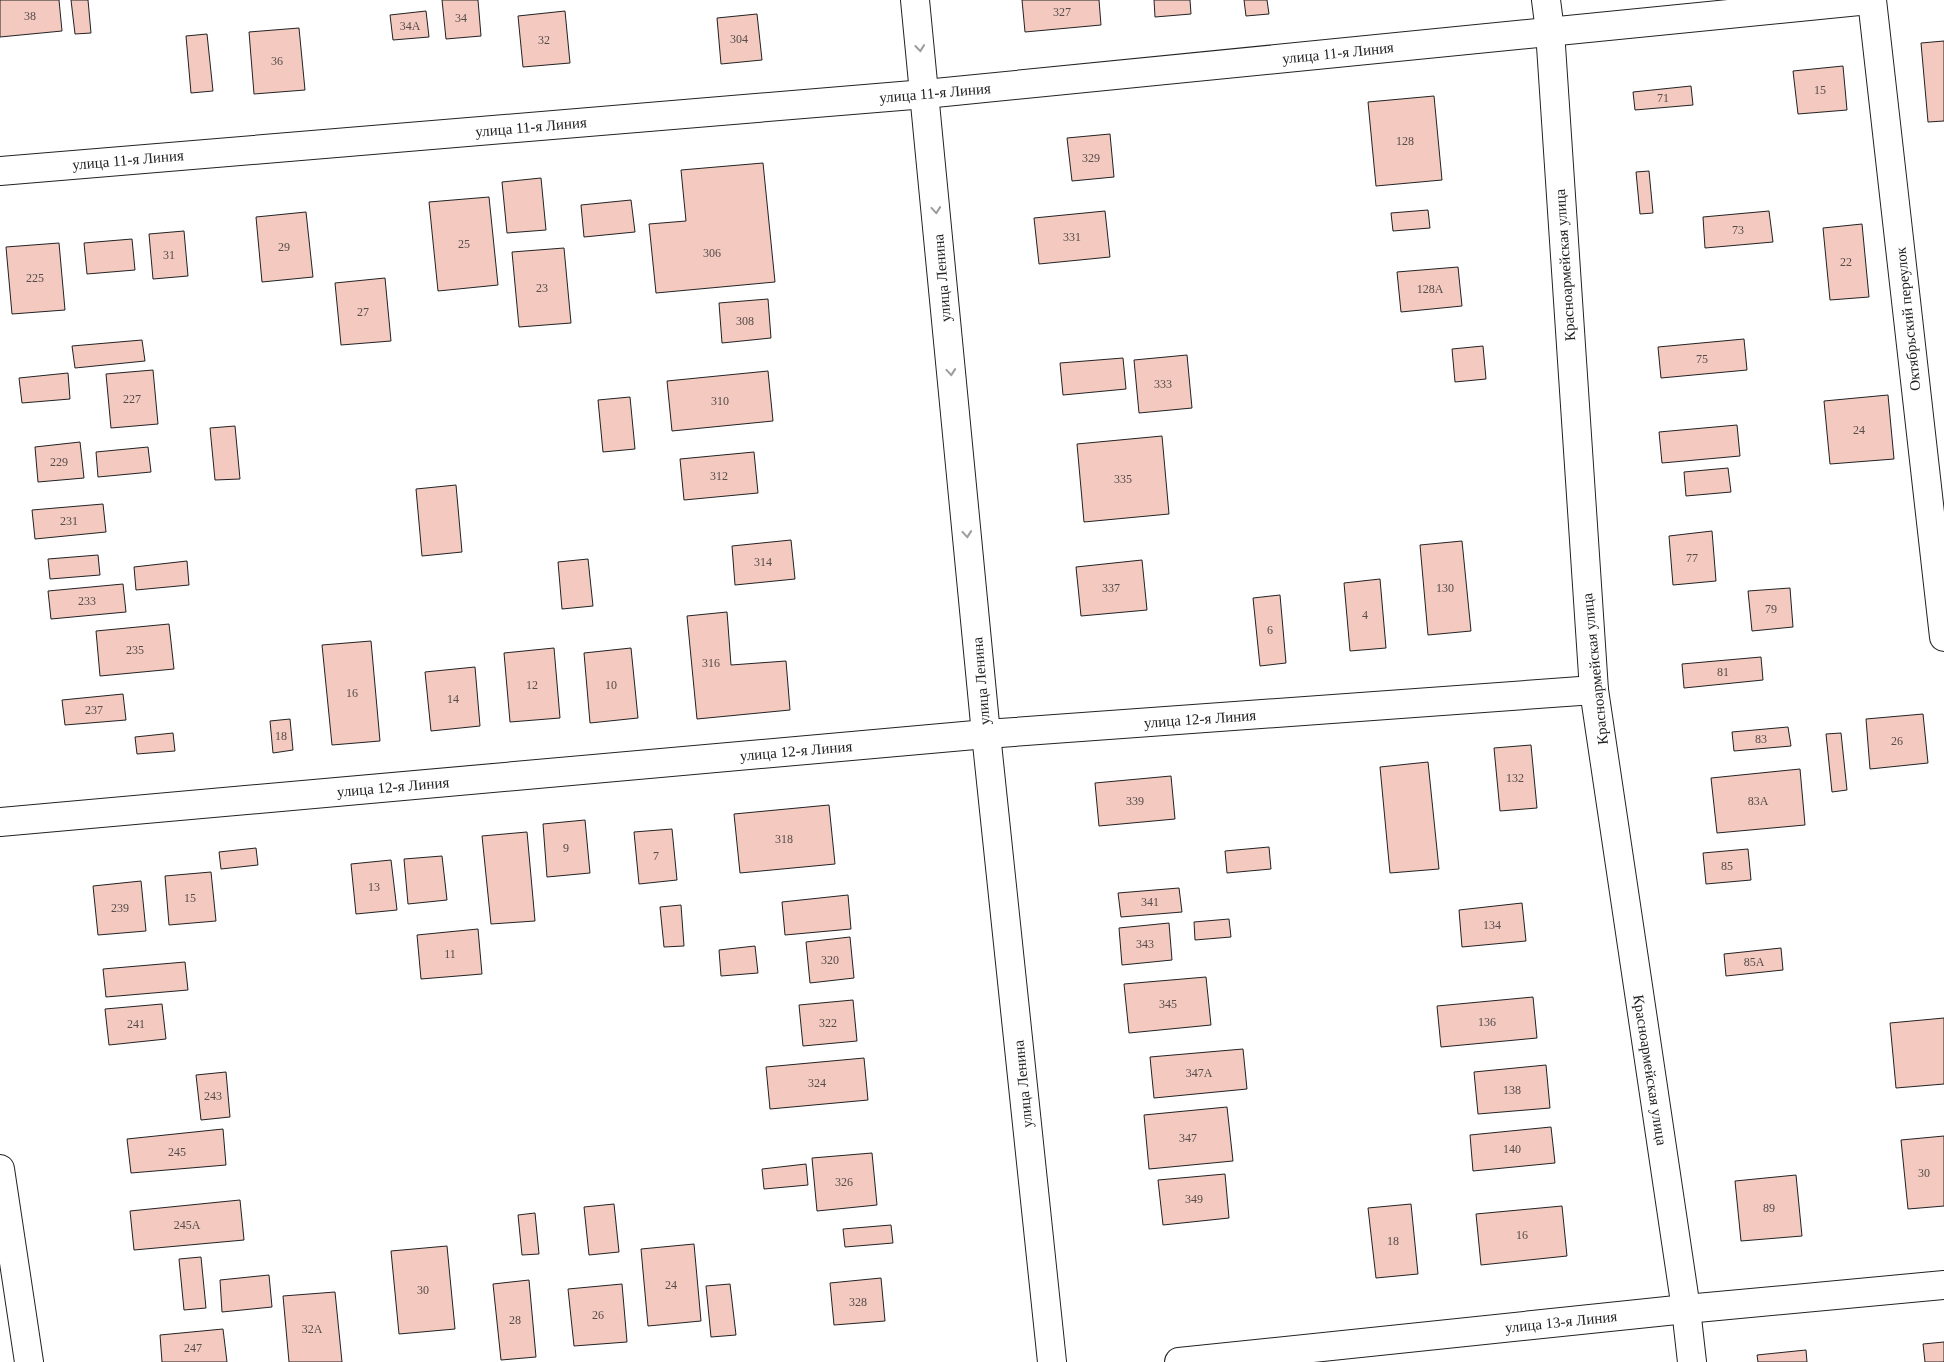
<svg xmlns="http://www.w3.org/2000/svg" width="1944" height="1362" viewBox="0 0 1944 1362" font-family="'Times New Roman',serif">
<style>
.building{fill:#f3c9c0;stroke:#222}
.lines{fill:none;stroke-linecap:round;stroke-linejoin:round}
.street-casing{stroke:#222;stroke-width:30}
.secondary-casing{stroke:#222;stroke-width:30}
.street{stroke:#fff;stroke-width:28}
.secondary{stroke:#fff;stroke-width:28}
.oneway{stroke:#9c9c9c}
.labels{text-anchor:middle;stroke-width:4;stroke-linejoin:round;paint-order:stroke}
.number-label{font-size:12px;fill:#564c4a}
.street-label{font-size:15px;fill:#222;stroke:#fff}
</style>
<rect width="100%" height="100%" fill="#fff"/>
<g class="building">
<path d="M0,0H59L62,31L0,37Z"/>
<path d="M71,0H88L91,33L75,34Z"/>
<path d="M442,0H478L481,36L446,39Z"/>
<path d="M1022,0H1099L1101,25L1025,32Z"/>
<path d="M1154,0H1190L1191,14L1155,17Z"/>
<path d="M1244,0H1267L1269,14L1246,16Z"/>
<path d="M426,11L429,37L393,40L390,15Z"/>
<path d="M565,11L570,63L523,67L518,16Z"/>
<path d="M757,14L762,60L721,64L717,18Z"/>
<path d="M299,28L305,90L254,94L249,32Z"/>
<path d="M207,34L213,91L191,93L186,36Z"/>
<path d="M1944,41V121L1928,122L1921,43Z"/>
<path d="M1843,66L1847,110L1798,114L1793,71Z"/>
<path d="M1691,86L1693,105L1635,110L1633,92Z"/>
<path d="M1434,96L1442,180L1376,186L1368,102Z"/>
<path d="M1110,134L1114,177L1072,181L1067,138Z"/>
<path d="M763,163L775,282L656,293L649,224L686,221L681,170Z"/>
<path d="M1649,171L1653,213L1640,214L1636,172Z"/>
<path d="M541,178L546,230L507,233L502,182Z"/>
<path d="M489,197L498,285L438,291L429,202Z"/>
<path d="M631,200L635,232L584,237L581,205Z"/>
<path d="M1428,210L1430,228L1393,231L1391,213Z"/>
<path d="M1105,211L1110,257L1039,264L1034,218Z"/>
<path d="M1769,211L1773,242L1705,248L1703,217Z"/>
<path d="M306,212L313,277L262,282L256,217Z"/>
<path d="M1862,224L1869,297L1830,300L1823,228Z"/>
<path d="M184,231L188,276L153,279L149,234Z"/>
<path d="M132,239L135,270L87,274L84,243Z"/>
<path d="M59,243L65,310L12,314L6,247Z"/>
<path d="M564,248L571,323L519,327L512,252Z"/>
<path d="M1458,267L1462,306L1401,312L1397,272Z"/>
<path d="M385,278L391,341L341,345L335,283Z"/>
<path d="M768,299L771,338L722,343L719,303Z"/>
<path d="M1744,339L1747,370L1661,378L1658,347Z"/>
<path d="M142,340L145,361L75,368L72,346Z"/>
<path d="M1483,346L1486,379L1455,382L1452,349Z"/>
<path d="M1187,355L1192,408L1139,413L1134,360Z"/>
<path d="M1123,358L1126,389L1063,395L1060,363Z"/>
<path d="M153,370L158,424L111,428L106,374Z"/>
<path d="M768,371L773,421L672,431L667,381Z"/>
<path d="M68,373L70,399L22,403L19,378Z"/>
<path d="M1888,395L1894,459L1830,464L1824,401Z"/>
<path d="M630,397L635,449L603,452L598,400Z"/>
<path d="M1737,425L1740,456L1662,463L1659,432Z"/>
<path d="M235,426L240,479L215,480L210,428Z"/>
<path d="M1162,436L1169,514L1084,522L1077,444Z"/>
<path d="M80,442L84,478L38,482L35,447Z"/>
<path d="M148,447L151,472L98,477L96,452Z"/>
<path d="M754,452L758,493L684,500L680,459Z"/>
<path d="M1728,468L1731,492L1686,496L1684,472Z"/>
<path d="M456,485L462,552L422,556L416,489Z"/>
<path d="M103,504L106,532L35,539L32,510Z"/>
<path d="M1712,531L1716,581L1673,585L1669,536Z"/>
<path d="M791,540L795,579L735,585L732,546Z"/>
<path d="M1462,541L1471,631L1428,635L1420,545Z"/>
<path d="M98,555L100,575L50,579L48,559Z"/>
<path d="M588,559L593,606L562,609L558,562Z"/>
<path d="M1142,560L1147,610L1081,616L1076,567Z"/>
<path d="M187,561L189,585L136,590L134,567Z"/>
<path d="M1380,579L1386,648L1350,651L1344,583Z"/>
<path d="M123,584L126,612L51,619L48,591Z"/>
<path d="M1790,588L1793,627L1752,631L1748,591Z"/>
<path d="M1280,595L1286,663L1260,666L1253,598Z"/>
<path d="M727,612L731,665L786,661L790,710L697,719L687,616Z"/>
<path d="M169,624L174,669L100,676L96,631Z"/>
<path d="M371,641L380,741L332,745L322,645Z"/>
<path d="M554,648L560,718L510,722L504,653Z"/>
<path d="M631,648L638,718L590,723L584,653Z"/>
<path d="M1761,657L1763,680L1684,688L1682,664Z"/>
<path d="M475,667L480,726L431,731L425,672Z"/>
<path d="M123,694L126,720L65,725L62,700Z"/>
<path d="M1923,714L1928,763L1870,769L1866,719Z"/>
<path d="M290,719L293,750L273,753L270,721Z"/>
<path d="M1788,727L1791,746L1734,751L1732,732Z"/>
<path d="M173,733L175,751L137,754L135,737Z"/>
<path d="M1841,733L1847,790L1832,792L1826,734Z"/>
<path d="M1531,745L1537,808L1500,811L1494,748Z"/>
<path d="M1428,762L1439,869L1390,873L1380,767Z"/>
<path d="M1800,769L1805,825L1717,833L1711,778Z"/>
<path d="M1171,776L1175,819L1099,826L1095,783Z"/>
<path d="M829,805L835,864L740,873L734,814Z"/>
<path d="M585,820L590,873L547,877L543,824Z"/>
<path d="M672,829L677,880L639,884L634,832Z"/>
<path d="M527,832L535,921L491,924L482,836Z"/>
<path d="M1269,847L1271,869L1227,873L1225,851Z"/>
<path d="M256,848L258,865L221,869L219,852Z"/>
<path d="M1748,849L1751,880L1706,884L1703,853Z"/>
<path d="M442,856L447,900L408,904L404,859Z"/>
<path d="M391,860L397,910L356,914L351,864Z"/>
<path d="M211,872L216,921L169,925L165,876Z"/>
<path d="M141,881L146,931L98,935L93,886Z"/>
<path d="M1179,888L1182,912L1121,917L1118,893Z"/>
<path d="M848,895L851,929L785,935L782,902Z"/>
<path d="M1522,903L1526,941L1462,947L1459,910Z"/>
<path d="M681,905L684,946L664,947L660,907Z"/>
<path d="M1229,919L1231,937L1195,940L1194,922Z"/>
<path d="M1169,923L1172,960L1122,965L1119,928Z"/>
<path d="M478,929L482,974L421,979L417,935Z"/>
<path d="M850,937L854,978L810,983L806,942Z"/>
<path d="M755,946L758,973L721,976L719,950Z"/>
<path d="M1781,948L1783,970L1726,976L1724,954Z"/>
<path d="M185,962L188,990L106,997L103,969Z"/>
<path d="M1206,977L1211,1025L1129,1033L1124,984Z"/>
<path d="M1533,997L1537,1038L1441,1047L1437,1006Z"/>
<path d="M853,1000L857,1041L803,1046L799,1005Z"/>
<path d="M162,1004L166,1039L109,1045L105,1009Z"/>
<path d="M1944,1018V1084L1896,1088L1890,1023Z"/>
<path d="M1243,1049L1247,1089L1154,1098L1150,1057Z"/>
<path d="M864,1058L868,1100L770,1109L766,1067Z"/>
<path d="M1546,1065L1550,1108L1478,1114L1474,1072Z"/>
<path d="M226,1072L230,1117L201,1120L196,1075Z"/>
<path d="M1227,1107L1233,1161L1149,1169L1144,1115Z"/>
<path d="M1551,1127L1555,1163L1473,1171L1470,1135Z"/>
<path d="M223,1129L226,1165L131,1173L127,1139Z"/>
<path d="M1944,1136V1206L1908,1209L1901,1140Z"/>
<path d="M872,1153L877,1205L817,1211L812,1158Z"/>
<path d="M806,1164L808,1185L764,1189L762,1169Z"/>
<path d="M1225,1174L1229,1218L1163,1225L1158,1180Z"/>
<path d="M1796,1175L1802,1236L1741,1241L1735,1181Z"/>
<path d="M240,1200L244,1240L134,1250L130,1211Z"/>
<path d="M614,1204L619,1252L589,1255L584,1207Z"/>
<path d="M1411,1204L1418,1274L1376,1278L1368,1208Z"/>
<path d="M1562,1206L1567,1256L1481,1265L1476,1214Z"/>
<path d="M535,1213L539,1254L522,1255L518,1215Z"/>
<path d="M891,1225L893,1243L845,1247L843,1229Z"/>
<path d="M694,1244L701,1321L648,1326L641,1249Z"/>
<path d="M447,1246L455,1329L399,1334L391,1251Z"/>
<path d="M201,1257L206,1308L184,1310L179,1259Z"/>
<path d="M269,1275L272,1307L222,1312L220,1280Z"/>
<path d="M881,1278L885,1321L834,1325L830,1283Z"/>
<path d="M529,1280L536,1357L501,1360L493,1284Z"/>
<path d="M622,1284L627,1342L574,1346L568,1289Z"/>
<path d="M730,1284L736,1335L711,1337L706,1286Z"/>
<path d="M335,1292L342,1362H289L283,1296Z"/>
<path d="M223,1329L227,1362H162L160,1335Z"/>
<path d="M1944,1342V1362H1925L1923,1344Z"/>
<path d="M1806,1350L1807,1362H1758L1757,1355Z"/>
</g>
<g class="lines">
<defs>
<g id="street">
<path d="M1546,0L1550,31L1594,690L1686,1309L1692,1362"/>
<path d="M1872,0L1944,637"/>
<path d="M0,171L925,94L1869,0"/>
<path d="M0,822L986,734L1594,690"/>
<path d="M0,1169L29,1362"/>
<path d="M1179,1362L1686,1309L1944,1285"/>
</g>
<path id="secondary" d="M915,0L986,734L1052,1362"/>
</defs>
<use href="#street" class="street-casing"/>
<use href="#secondary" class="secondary-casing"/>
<use href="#street" class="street"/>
<use href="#secondary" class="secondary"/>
</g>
<defs><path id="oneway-chevron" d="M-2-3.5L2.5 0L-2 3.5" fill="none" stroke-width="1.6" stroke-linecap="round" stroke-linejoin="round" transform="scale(1.25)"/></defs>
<g class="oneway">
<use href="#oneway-chevron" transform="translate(920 48) rotate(84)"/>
<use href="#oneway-chevron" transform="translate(936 210) rotate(85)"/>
<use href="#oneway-chevron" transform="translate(951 372) rotate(85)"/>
<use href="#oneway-chevron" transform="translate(967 534) rotate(85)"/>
</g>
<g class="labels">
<g class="number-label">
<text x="1062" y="16">327</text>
<text x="30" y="20">38</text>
<text x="461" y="22">34</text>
<text x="410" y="30">34А</text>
<text x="739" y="43">304</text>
<text x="544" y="44">32</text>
<text x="277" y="65">36</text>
<text x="1820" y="94">15</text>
<text x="1663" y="102">71</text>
<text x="1405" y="145">128</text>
<text x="1091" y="162">329</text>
<text x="1738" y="234">73</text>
<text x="1072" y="241">331</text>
<text x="464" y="248">25</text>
<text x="284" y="251">29</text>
<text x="712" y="257">306</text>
<text x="169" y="259">31</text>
<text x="1846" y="266">22</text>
<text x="35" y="282">225</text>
<text x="542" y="292">23</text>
<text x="1430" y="293">128А</text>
<text x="363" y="316">27</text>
<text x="745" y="325">308</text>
<text x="1702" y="363">75</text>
<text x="1163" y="388">333</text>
<text x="132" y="403">227</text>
<text x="720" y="405">310</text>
<text x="1859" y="434">24</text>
<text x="59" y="466">229</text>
<text x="719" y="480">312</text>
<text x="1123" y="483">335</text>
<text x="69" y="525">231</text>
<text x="1692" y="562">77</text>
<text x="763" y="566">314</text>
<text x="1111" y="592">337</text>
<text x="1445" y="592">130</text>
<text x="87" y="605">233</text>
<text x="1771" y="613">79</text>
<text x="1365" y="619">4</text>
<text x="1270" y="634">6</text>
<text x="135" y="654">235</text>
<text x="711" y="667">316</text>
<text x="1723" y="676">81</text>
<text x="532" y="689">12</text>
<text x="611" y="689">10</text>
<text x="352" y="697">16</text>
<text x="453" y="703">14</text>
<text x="94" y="714">237</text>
<text x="281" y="740">18</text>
<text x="1761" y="743">83</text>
<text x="1897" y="745">26</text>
<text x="1515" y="782">132</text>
<text x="1135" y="805">339</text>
<text x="1758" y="805">83А</text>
<text x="784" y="843">318</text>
<text x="566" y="852">9</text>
<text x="656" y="860">7</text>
<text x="1727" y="870">85</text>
<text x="374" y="891">13</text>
<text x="190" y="902">15</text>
<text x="1150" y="906">341</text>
<text x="120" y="912">239</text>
<text x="1492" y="929">134</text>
<text x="1145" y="948">343</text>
<text x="450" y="958">11</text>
<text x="830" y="964">320</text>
<text x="1754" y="966">85А</text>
<text x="1168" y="1008">345</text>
<text x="1487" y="1026">136</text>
<text x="828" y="1027">322</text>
<text x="136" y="1028">241</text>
<text x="1199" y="1077">347А</text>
<text x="817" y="1087">324</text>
<text x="1512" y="1094">138</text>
<text x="213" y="1100">243</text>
<text x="1188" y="1142">347</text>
<text x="1512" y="1153">140</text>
<text x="177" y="1156">245</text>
<text x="1924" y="1177">30</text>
<text x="844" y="1186">326</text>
<text x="1194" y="1203">349</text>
<text x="1769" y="1212">89</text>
<text x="187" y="1229">245А</text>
<text x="1522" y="1239">16</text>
<text x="1393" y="1245">18</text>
<text x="671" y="1289">24</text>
<text x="423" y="1294">30</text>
<text x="858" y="1306">328</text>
<text x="598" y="1319">26</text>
<text x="515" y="1324">28</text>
<text x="312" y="1333">32А</text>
<text x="193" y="1352">247</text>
</g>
<g class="street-label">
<text transform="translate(1338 53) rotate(-6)" y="5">улица 11-я Линия</text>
<text transform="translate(935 93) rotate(-5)" y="5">улица 11-я Линия</text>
<text transform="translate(531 127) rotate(-5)" y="5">улица 11-я Линия</text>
<text transform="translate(128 160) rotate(-5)" y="5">улица 11-я Линия</text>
<text transform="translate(1565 265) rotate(-94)" y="5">Красноармейская улица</text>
<text transform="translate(942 278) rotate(-95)" y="5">улица Ленина</text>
<text transform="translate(1908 319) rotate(-96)" y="5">Октябрьский переулок</text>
<text transform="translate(1595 669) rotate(-96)" y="5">Красноармейская улица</text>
<text transform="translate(981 681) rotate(-95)" y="5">улица Ленина</text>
<text transform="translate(1200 719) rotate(-4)" y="5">улица 12-я Линия</text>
<text transform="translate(796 751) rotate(-5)" y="5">улица 12-я Линия</text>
<text transform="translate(393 787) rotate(-5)" y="5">улица 12-я Линия</text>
<text transform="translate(1650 1070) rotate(81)" y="5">Красноармейская улица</text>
<text transform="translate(1023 1084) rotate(-96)" y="5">улица Ленина</text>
<text transform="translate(1561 1322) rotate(-6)" y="5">улица 13-я Линия</text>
</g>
</g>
</svg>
